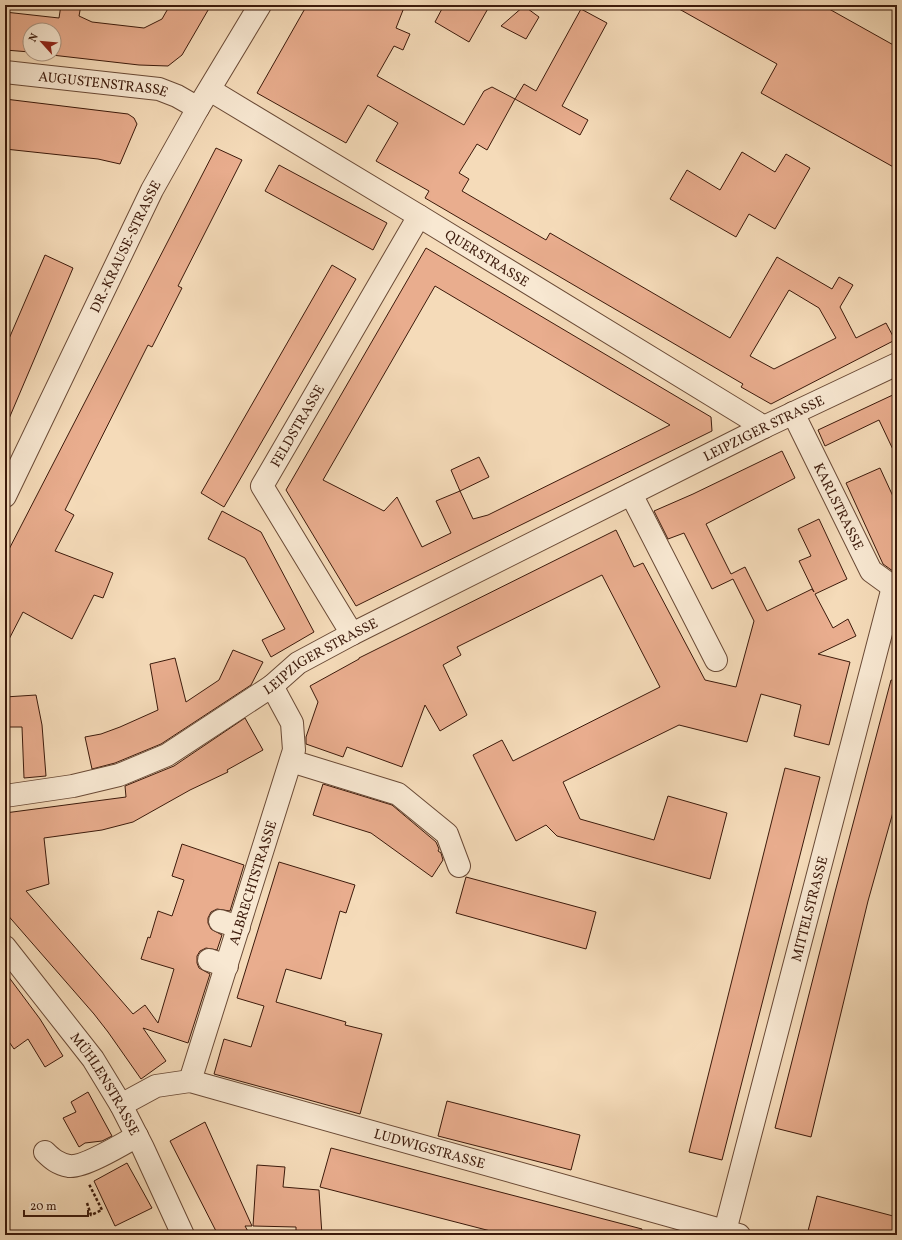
<svg xmlns="http://www.w3.org/2000/svg" width="902" height="1240" viewBox="0 0 902 1240" font-family="Vollkorn,serif">
<style>
.building{fill:#e9ad8e;stroke:#3c1a0b;fill-rule:evenodd}
.lines{fill:none;stroke-linecap:round;stroke-linejoin:round}
.minor-casing{stroke:#6a4a36;stroke-width:24}
.path{stroke:#3c1a0b;stroke-width:2.5;stroke-dasharray:3 2;stroke-linecap:butt}
.minor{stroke:#f8e8d2;stroke-width:22}
.labels{text-anchor:middle;stroke-width:3.5;stroke-linejoin:round;paint-order:stroke}
.street-label{font-size:14px;fill:#3c1a0b;stroke:#f8e8d2}
</style>
<rect width="100%" height="100%" fill="#f5dbb9"/>
<filter id="stains"><feTurbulence type="fractalNoise" baseFrequency=".005" numOctaves="4"/><feColorMatrix values="0 0 0 0 .2 0 0 0 0 .09 0 0 0 0 .02 0 0 0 .5 -.17"/></filter>
<radialGradient id="worn" r=".72"><stop offset=".6" stop-color="#630" stop-opacity="0"/><stop offset="1" stop-color="#630" stop-opacity=".3"/></radialGradient>
<g class="building">
<path d="M61,5H81L79,16L92,22L144,28L162,19L170,5H211L182,55L168,66L139,65L43,54H54V30H30V52L5,50V12L59,18Z"/>
<path d="M307,5H405L396,28L410,34L403,50L394,46L377,76L464,125L484,91L492,87L515,99L487,150L477,144L459,173L469,179L462,191L546,240L550,233L730,338L777,257L832,289L839,277L853,285L840,307L856,338L886,323L895,340L771,404L741,387L743,384L425,198L429,191L376,161L398,123L368,105L346,143L257,93ZM789,290L819,308L836,338L774,369L750,356Z"/>
<path d="M444,5H490L469,42L435,22Z"/>
<path d="M672,5H822L897,47V169L761,93L777,64Z"/>
<path d="M524,6L539,17L526,39L501,26Z"/>
<path d="M581,9L607,23L562,106L588,120L580,135L515,99L524,84L536,91Z"/>
<path d="M5,99L128,114L134,118L137,124L120,164L98,159L5,149Z"/>
<path d="M216,148L242,160L178,286L182,288L152,347L148,345L65,510L74,515L55,551L113,573L103,598L94,595L72,639L23,612L5,647V557Z"/>
<path d="M742,152L775,172L786,154L810,168L775,229L749,214L736,237L670,199L687,170L720,190Z"/>
<path d="M279,165L387,223L373,250L265,191Z"/>
<path d="M426,248L711,417L712,431L356,606L286,490ZM435,286L617,394L670,425L488,515L473,519L460,491L436,501L451,533L422,547L397,497L384,511L323,480Z"/>
<path d="M45,255L73,268L5,428V348Z"/>
<path d="M332,265L356,279L224,507L201,493Z"/>
<path d="M897,393V458L879,420L825,446L818,430Z"/>
<path d="M782,451L795,478L706,524L731,574L745,567L767,611L812,589L814,592L799,561L811,556L798,529L819,519L847,579L815,594L833,628L848,619L856,636L818,654L850,662L829,745L794,736L801,705L761,694L747,742L679,725L563,782L580,819L654,840L668,796L727,813L710,879L557,836L546,825L516,841L473,755L502,740L513,761L660,687L602,575L457,647L461,655L443,665L467,715L440,731L425,705L402,767L347,747L343,757L306,744V737L318,702L310,686L359,659V658L616,530L634,567L643,563L705,680L736,687L754,621L733,579L712,589L684,533L668,539L654,511L693,494Z"/>
<path d="M479,457L489,477L460,491L451,470Z"/>
<path d="M880,468L897,505V574L883,564L846,483Z"/>
<path d="M222,511L261,532L314,632L271,657L262,640L285,629L245,558L208,539Z"/>
<path d="M233,650L263,662L251,685L161,744L115,763L92,769L85,737L101,734L120,727L158,710L150,664L175,658L186,702L219,680Z"/>
<path d="M891,680L897,681V798L868,901L811,1137L775,1128L835,892Z"/>
<path d="M36,695L42,725L46,776L24,778L22,727H5V697Z"/>
<path d="M245,718L263,750L227,770L228,772L190,790L133,822L102,830L44,838L49,884L26,891L133,1014L145,1005L158,1023L174,969L141,959L148,937L150,938L158,911L172,916L184,880L172,876L182,844L244,865L230,911L217,909L211,912L208,918V923L211,929L222,935L217,950L206,948L200,951L197,956V963L199,968L210,974L188,1043L143,1028L166,1061L141,1079L108,1032L94,1014L5,912V813L126,797L125,786L174,766Z"/>
<path d="M785,768L820,777L722,1160L689,1152Z"/>
<path d="M323,784L392,805L436,842L439,849L438,851L441,853L443,860L432,877L371,833L313,815Z"/>
<path d="M279,862L355,885L346,913L340,911L321,979L286,969L276,1002L346,1022L345,1025L382,1034L360,1114L214,1074L224,1039L251,1047L264,1006L237,998Z"/>
<path d="M466,877L596,912L586,949L456,913Z"/>
<path d="M5,972L40,1019L63,1056L45,1067L28,1039L14,1049L5,1036Z"/>
<path d="M88,1092L112,1136L102,1141L85,1143L79,1147L63,1118L76,1112L71,1102Z"/>
<path d="M447,1101L580,1135L571,1170L438,1136Z"/>
<path d="M205,1122L252,1226H245L250,1235H218L170,1141Z"/>
<path d="M331,1148L642,1229L641,1235H506L320,1187Z"/>
<path d="M127,1163L152,1208L115,1226L94,1181Z"/>
<path d="M257,1165L285,1167L283,1187L319,1190L322,1235H296V1227L253,1226Z"/>
<path d="M817,1196L897,1217V1235H825L808,1231Z"/>
</g>
<g class="lines">
<defs>
<g id="minor">
<path id="s1" d="M5,72L159,89L177,96L198,108"/>
<path id="s2" d="M210,90L419,216L764,427"/>
<path id="s3" d="M793,413L871,571L893,587L897,588"/>
<path d="M631,494L716,660"/>
<path id="s4" d="M5,496L152,190L198,108L260,5"/>
<path id="s5" d="M352,634L262,486L419,216"/>
<path d="M291,761L398,794L447,834L459,866"/>
<path id="s6" d="M5,796L73,786L119,775L167,755L272,686L298,663L352,634L764,427L897,364"/>
<path d="M220,921L239,927"/>
<path id="s7" d="M5,947L93,1059L121,1105L143,1148L183,1235"/>
<path d="M209,960L227,966"/>
<path id="s8" d="M190,1081L294,750L292,723L272,686"/>
<path id="s9" d="M121,1105L156,1086L190,1081L739,1235"/>
<path d="M45,1152C52,1159 58,1164 69,1166C83,1168 123,1144 137,1136"/>
<path id="s10" d="M725,1231L893,587"/>
</g>
</defs>
<use href="#minor" class="minor-casing"/>
<path class="path" d="M87,1203L91,1215L102,1210L89,1184"/>
<use href="#minor" class="minor"/>
</g>
<g class="labels">
<g class="street-label">
<text dy="5" stroke="none"><textPath href="#s1" startOffset="99">AUGUSTENSTRASSE</textPath></text>
<text dy="5" stroke="none"><textPath href="#s4" startOffset="277">DR.-KRAUSE-STRASSE</textPath></text>
<text dy="5" stroke="none"><textPath href="#s2" startOffset="324">QUERSTRASSE</textPath></text>
<text dy="5" stroke="none"><textPath href="#s5" startOffset="243">FELDSTRASSE</textPath></text>
<text dy="5" stroke="none"><textPath href="#s6" startOffset="850">LEIPZIGER STRASSE</textPath></text>
<text dy="5" stroke="none"><textPath href="#s3" startOffset="104">KARLSTRASSE</textPath></text>
<text dy="5" stroke="none"><textPath href="#s6" startOffset="351">LEIPZIGER STRASSE</textPath></text>
<text dy="5" stroke="none"><textPath href="#s8" startOffset="208">ALBRECHTSTRASSE</textPath></text>
<text dy="5" stroke="none"><textPath href="#s10" startOffset="333">MITTELSTRASSE</textPath></text>
<text dy="5" stroke="none"><textPath href="#s7" startOffset="170">MÜHLENSTRASSE</textPath></text>
<text dy="5" stroke="none"><textPath href="#s9" startOffset="323">LUDWIGSTRASSE</textPath></text>
</g>
</g>
<rect width="902" height="1240" fill="none" stroke="#f5dbb9" stroke-width="20"/>
<rect x="6" y="6" width="890" height="1228" fill="none" stroke="#3c1a0b" stroke-width="2"/>
<rect x="10" y="10" width="882" height="1220" fill="none" stroke="#3c1a0b"/>
<g transform="translate(42 42) rotate(297)"><circle r="19" fill="#f8e8d2" stroke="#ad9682"/>
<path d="M0-3L7 15L0 10L-7 15Z" fill="#8f2418"/>
<text y="-6" font-size="11" font-weight="bold" text-anchor="middle" fill="#3c1a0b">N</text>
</g>
<path d="M24 1210v6h64v-6" fill="none" stroke="#3c1a0b" stroke-width="2"/>
<text x="30" y="1210" font-size="12" fill="#3c1a0b" stroke="#f8e8d2" stroke-width="3" paint-order="stroke">20 m</text>
<rect width="100%" height="100%" filter="url(#stains)"/>
<rect width="100%" height="100%" fill="url(#worn)"/>
</svg>
